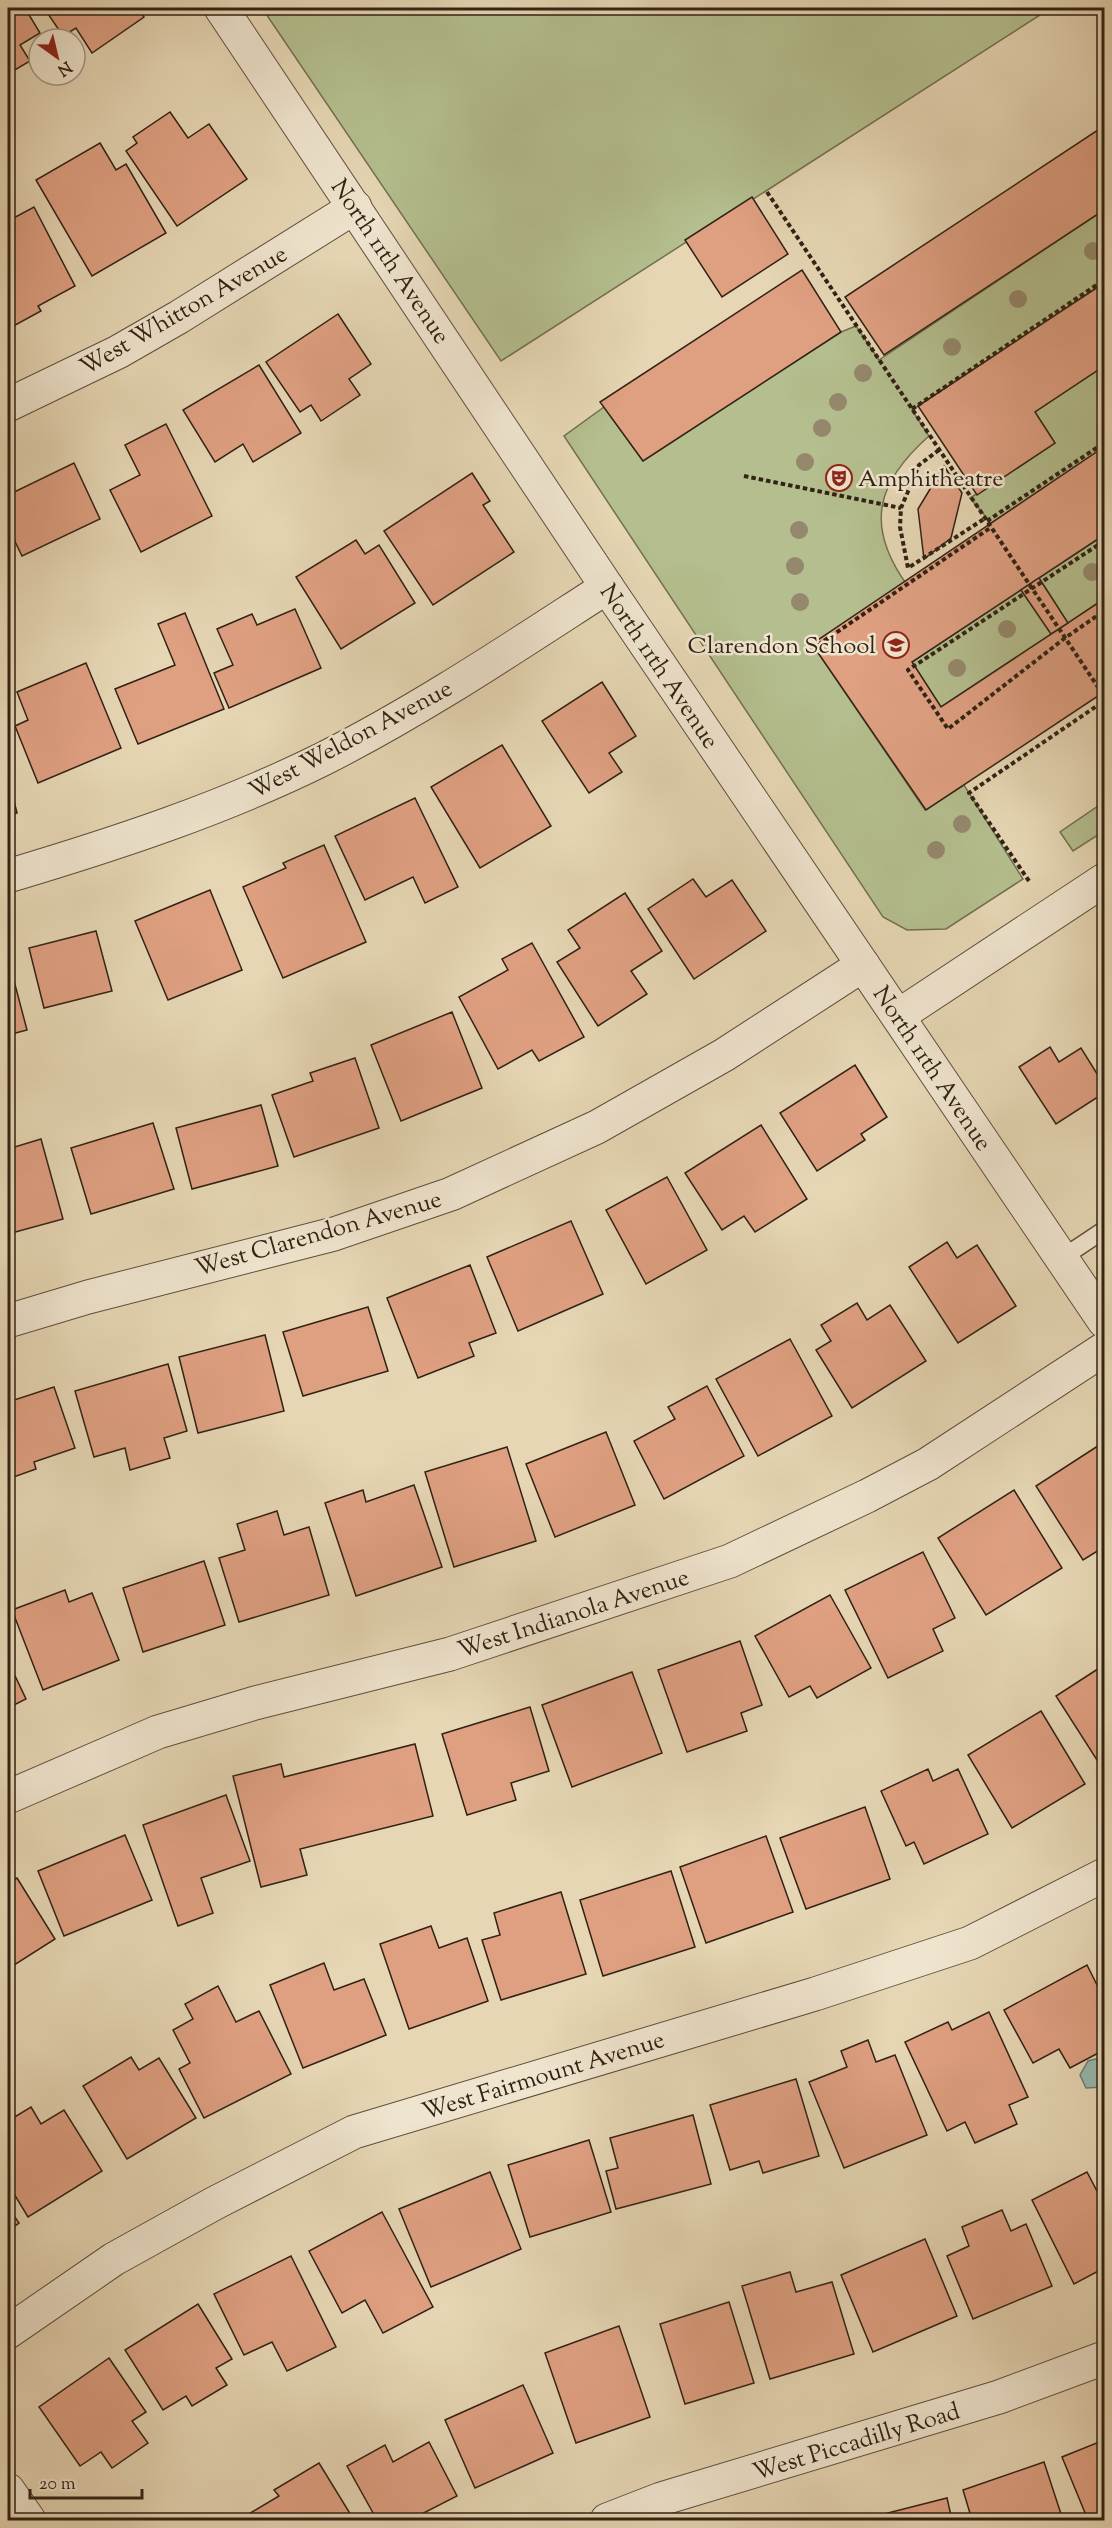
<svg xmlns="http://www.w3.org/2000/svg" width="1112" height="2528" viewBox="0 0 1112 2528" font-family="'Sorts Mill Goudy',serif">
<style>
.green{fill:#b4be8e;stroke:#727051;stroke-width:1.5}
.water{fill:#96b9b0;stroke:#6e7d72;stroke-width:1.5}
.building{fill:#dfa082;stroke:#312214;stroke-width:1.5}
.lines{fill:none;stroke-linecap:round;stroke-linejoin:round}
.service-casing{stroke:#5e4f3c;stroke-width:19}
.minor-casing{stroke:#5e4f3c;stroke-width:35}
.path{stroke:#312214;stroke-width:4;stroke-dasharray:4.5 3;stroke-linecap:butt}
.service{stroke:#efe4ce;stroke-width:16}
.minor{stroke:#efe4ce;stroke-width:33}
.tree{fill:#95886c}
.labels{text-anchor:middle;stroke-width:5;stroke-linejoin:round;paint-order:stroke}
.street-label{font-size:24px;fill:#312214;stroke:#efe4ce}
.poi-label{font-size:24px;fill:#312214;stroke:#efe4ce;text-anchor:start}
</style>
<rect width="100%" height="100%" fill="#e6d6b4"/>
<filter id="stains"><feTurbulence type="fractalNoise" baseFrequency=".00333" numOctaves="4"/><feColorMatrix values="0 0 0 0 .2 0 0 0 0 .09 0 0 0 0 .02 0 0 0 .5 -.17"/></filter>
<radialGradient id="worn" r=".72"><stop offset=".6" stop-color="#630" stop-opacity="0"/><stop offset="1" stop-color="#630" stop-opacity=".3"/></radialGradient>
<g class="green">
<path d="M262,8H1051L501,361Z"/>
<path d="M1104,210V283L912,410L929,436C877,482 864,525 907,585L812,644L925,810L964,785L1023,879L946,929L907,930L883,917L564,436L604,407L643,461L841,332L856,326L879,360Z"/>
<path d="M1104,366V447L991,523L970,498L1055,443L1035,412Z"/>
<path d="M1104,535V599L1068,623L1039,578Z"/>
<path d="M1021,590L1051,634L941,707L912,662Z"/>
<path d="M1104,802V831L1073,851L1060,832Z"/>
</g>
<path class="water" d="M1095,2059L1104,2062V2087L1086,2088L1080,2075L1088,2061Z"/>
<g class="building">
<path d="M8,8H25L40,33L20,45L30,61L8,74Z"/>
<path d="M44,8H138L144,17L92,53L76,28L63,36Z"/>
<path d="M170,112L188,138L209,124L247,179L177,226L126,151L137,143L133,137Z"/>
<path d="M1104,126V210L884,355L845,297Z"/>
<path d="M100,143L116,170L126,164L166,233L92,276L36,180Z"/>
<path d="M752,197L788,254L722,297L685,240Z"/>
<path d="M34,207L75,286L38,306L41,311L8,329V221Z"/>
<path d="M802,270L841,332L643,461L600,402Z"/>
<path d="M1104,283V366L1035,412L1055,443L977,495L918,406Z"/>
<path d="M338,314L371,364L349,379L360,395L321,421L311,405L300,412L266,362Z"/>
<path d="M259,365L301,433L253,462L243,444L215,462L183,410Z"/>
<path d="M166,424L212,516L141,552L110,490L140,475L125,445Z"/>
<path d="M1104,447V535L912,662L941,707L1104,599V692L926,810L812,644Z"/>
<path d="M74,463L100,519L22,556L8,527V495Z"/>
<path d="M944,466L962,493L951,538L924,559L918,509Z"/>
<path d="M472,473L490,501L483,505L514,552L433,605L384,531Z"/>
<path d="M356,540L365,554L379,545L415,603L341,649L296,577Z"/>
<path d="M1039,578L1068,623L1051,634L1021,590Z"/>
<path d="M295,609L321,668L229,708L214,673L233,665L217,629L252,614L257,625Z"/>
<path d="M185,613L224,709L138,744L115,689L175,665L158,624Z"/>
<path d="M86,663L121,748L38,783L15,726L28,720L17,692Z"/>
<path d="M602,682L636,736L609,753L622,772L589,793L542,721Z"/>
<path d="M502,745L551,826L480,868L431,787Z"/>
<path d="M8,777L17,813L8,815Z"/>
<path d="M415,798L458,887L425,903L413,877L365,900L335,836Z"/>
<path d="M324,845L366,942L283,978L243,887L286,868L283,863Z"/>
<path d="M693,879L706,897L732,880L766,931L694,979L648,909Z"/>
<path d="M210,890L242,970L168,1000L135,921Z"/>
<path d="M625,893L662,951L631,971L647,994L598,1026L557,962L580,948L568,930Z"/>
<path d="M96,931L112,991L44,1008L29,948Z"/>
<path d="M532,943L584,1037L539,1061L532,1050L498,1069L459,997L508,970L502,959Z"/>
<path d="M8,958L27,1030L8,1035Z"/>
<path d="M452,1012L482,1088L401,1121L371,1045Z"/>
<path d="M1050,1047L1059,1062L1081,1048L1104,1085V1093L1056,1124L1019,1067Z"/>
<path d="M355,1058L379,1128L294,1157L272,1095L313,1081L310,1073Z"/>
<path d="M855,1065L887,1117L861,1134L865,1140L817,1171L780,1113Z"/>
<path d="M261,1105L278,1166L192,1189L176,1128Z"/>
<path d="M153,1123L174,1189L91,1214L71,1148Z"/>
<path d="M761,1125L807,1199L755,1232L744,1216L722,1230L685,1173Z"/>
<path d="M41,1139L63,1219L8,1234V1149Z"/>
<path d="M667,1177L707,1250L646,1284L606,1210Z"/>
<path d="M571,1221L603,1294L518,1331L487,1257Z"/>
<path d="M947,1242L957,1258L977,1245L1016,1306L958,1343L909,1267Z"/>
<path d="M470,1265L496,1333L469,1343L474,1356L418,1378L387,1298Z"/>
<path d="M857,1303L867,1320L890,1305L926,1361L852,1408L816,1350L831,1341L821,1325Z"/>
<path d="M368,1307L388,1371L303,1396L283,1332Z"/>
<path d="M265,1335L284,1411L198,1433L179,1357Z"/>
<path d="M790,1339L832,1416L758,1456L716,1379Z"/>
<path d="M168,1364L187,1431L164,1438L170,1458L130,1470L125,1448L94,1457L75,1391Z"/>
<path d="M707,1386L744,1456L664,1499L634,1441L675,1419L668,1407Z"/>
<path d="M54,1387L75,1448L34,1462L36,1469L8,1479V1402Z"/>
<path d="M606,1432L635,1505L555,1537L526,1464Z"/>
<path d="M1104,1442V1547L1083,1560L1036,1486Z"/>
<path d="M507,1447L536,1541L454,1567L425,1472Z"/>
<path d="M414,1485L442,1567L356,1596L325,1503L363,1490L366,1502Z"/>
<path d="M1014,1490L1062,1568L986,1615L938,1538Z"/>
<path d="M277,1511L284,1535L309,1527L329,1595L239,1622L219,1558L245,1550L237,1524Z"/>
<path d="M923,1552L955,1618L933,1629L943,1651L888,1678L845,1590Z"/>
<path d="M204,1561L225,1625L143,1652L123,1588Z"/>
<path d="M65,1590L69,1602L92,1593L119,1660L43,1690L12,1610Z"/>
<path d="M830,1595L871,1668L817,1698L810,1686L789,1697L755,1636Z"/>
<path d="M740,1641L762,1705L741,1713L747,1731L687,1752L658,1670Z"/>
<path d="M8,1661L26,1699L8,1708Z"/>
<path d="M1104,1665V1771L1056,1696Z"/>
<path d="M632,1672L662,1753L572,1787L542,1705Z"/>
<path d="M530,1707L549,1771L511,1783L516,1800L467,1815L442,1734Z"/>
<path d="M1041,1711L1085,1784L1012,1828L968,1755Z"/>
<path d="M415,1744L433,1816L300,1849L307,1875L261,1887L233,1776L281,1764L284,1777Z"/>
<path d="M928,1769L933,1781L958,1769L988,1834L924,1864L914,1842L906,1846L881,1791Z"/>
<path d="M226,1795L250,1861L201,1878L213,1913L178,1926L143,1825Z"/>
<path d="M865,1807L890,1879L806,1909L780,1838Z"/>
<path d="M125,1835L152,1900L64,1936L38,1871Z"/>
<path d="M766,1836L793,1912L706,1943L680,1867Z"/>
<path d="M671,1871L695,1947L603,1976L580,1900Z"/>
<path d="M17,1878L55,1939L8,1969V1883Z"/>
<path d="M561,1892L586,1974L501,2000L482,1940L500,1935L494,1913Z"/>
<path d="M431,1926L439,1948L467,1938L488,2001L409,2029L380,1944Z"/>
<path d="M324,1963L334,1990L364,1979L386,2035L303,2068L270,1985Z"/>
<path d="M1087,1965L1104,1999V2050L1070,2068L1059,2049L1033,2063L1004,2010Z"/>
<path d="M218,1986L236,2022L259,2011L291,2074L204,2118L179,2069L190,2063L173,2030L193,2019L185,2004Z"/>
<path d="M989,2012L1028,2097L1009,2105L1017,2124L975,2143L965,2122L947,2131L905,2042L948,2022L952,2030Z"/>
<path d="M868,2040L876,2062L895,2055L927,2135L844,2168L809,2082L847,2067L841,2051Z"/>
<path d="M131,2057L139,2070L159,2058L196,2118L127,2159L83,2086Z"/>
<path d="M796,2079L819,2156L763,2173L759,2161L730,2170L710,2105Z"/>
<path d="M31,2107L41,2124L64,2110L102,2171L28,2217L8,2184V2121Z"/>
<path d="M693,2115L711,2184L616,2209L606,2171L618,2168L610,2138Z"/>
<path d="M589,2140L611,2212L530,2237L508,2165Z"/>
<path d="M490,2172L521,2249L431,2287L399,2209Z"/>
<path d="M1087,2172L1097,2191L1104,2188V2268L1074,2284L1032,2200Z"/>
<path d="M8,2207L19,2223L8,2231Z"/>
<path d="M1002,2210L1011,2231L1026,2224L1052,2286L973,2319L947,2256L969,2246L962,2227Z"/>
<path d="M382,2212L433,2307L383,2333L365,2300L342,2313L309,2251Z"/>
<path d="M925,2239L957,2316L873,2352L841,2275Z"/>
<path d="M291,2256L336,2347L287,2371L272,2342L244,2355L214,2294Z"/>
<path d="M790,2272L796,2292L832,2282L854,2354L770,2379L742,2286Z"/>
<path d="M729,2302L754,2383L685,2404L660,2324Z"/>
<path d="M198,2304L232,2359L216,2368L227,2385L192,2406L186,2396L163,2410L125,2350Z"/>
<path d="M619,2326L650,2417L576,2443L545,2353Z"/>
<path d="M109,2358L146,2412L132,2421L148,2443L112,2468L101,2452L80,2466L39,2407Z"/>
<path d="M523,2385L553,2453L475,2488L445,2420Z"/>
<path d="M1104,2440V2520H1088L1062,2457Z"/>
<path d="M429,2442L457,2496L410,2520H377L347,2466L385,2445L393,2462Z"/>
<path d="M1044,2462L1063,2520H972L963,2490Z"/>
<path d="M319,2463L354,2520H251L247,2515L279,2496L274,2490Z"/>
<path d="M947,2498L952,2520H864V2519Z"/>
</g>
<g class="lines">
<defs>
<path id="service" d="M1062,1258L1104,1230"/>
<g id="minor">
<path d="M221,8L607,587L1104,1321"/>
<path d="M8,405L118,352L179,317L355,207"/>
<path d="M8,876C115,844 222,809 323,759C422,709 514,647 607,587"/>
<path d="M898,1016L1104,880"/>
<path d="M8,1321L88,1297L334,1234L451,1194L597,1127L724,1055L863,965"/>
<path d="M8,1797L158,1732L255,1703L450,1654L730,1561L867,1496L928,1464L1104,1349"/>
<path d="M8,2332L114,2259L215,2203L354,2132L815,1994L970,1943L1104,1875"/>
<path d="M8,2490L29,2520"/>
<path d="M607,2520L661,2499L999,2397L1104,2358"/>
</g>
</defs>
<use href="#service" class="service-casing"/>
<use href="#minor" class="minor-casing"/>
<g class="path">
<path d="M767,192L1104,696"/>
<path d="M912,409L1104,280"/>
<path d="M939,450L919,465L901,508L900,527L908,568L984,519"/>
<path d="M744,476L901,508"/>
<path d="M987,521L1104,443"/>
<path d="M1104,541L908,670L948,729L1065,638L1104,611"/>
<path d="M818,645L990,528"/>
<path d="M1029,881L969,793L1104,701"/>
</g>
<use href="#service" class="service"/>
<use href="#minor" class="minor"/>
</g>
<g class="tree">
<circle cx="1093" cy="251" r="9"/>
<circle cx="1018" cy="299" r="9"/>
<circle cx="952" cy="347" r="9"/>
<circle cx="863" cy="373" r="9"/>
<circle cx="838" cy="402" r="9"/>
<circle cx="822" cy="428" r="9"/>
<circle cx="805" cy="462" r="9"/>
<circle cx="799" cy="530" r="9"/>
<circle cx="795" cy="566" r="9"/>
<circle cx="1092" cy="572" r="9"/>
<circle cx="800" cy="602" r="9"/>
<circle cx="1007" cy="629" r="9"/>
<circle cx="957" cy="668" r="9"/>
<circle cx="962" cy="824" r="9"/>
<circle cx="936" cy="850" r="9"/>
</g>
<defs>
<symbol id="theatre-ring" viewBox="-11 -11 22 22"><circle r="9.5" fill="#efe4ce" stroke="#8f2418" stroke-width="1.5"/><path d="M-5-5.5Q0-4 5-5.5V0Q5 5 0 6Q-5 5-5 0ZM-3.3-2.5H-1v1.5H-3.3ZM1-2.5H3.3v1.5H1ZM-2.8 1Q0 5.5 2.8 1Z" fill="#8f2418"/></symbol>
<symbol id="school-ring" viewBox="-11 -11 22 22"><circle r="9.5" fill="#efe4ce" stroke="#8f2418" stroke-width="1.5"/><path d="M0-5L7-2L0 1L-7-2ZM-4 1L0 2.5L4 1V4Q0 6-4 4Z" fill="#8f2418"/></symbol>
</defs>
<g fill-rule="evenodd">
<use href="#theatre-ring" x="824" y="463" width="30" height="30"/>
<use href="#school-ring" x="881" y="630" width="30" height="30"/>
</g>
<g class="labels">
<g class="street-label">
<text transform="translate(391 261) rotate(56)" y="8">North 11th Avenue</text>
<text transform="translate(183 310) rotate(-30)" y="8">West Whitton Avenue</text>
<text transform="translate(660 666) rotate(56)" y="8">North 11th Avenue</text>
<text transform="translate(350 739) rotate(-28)" y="8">West Weldon Avenue</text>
<text transform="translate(933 1068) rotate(56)" y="8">North 11th Avenue</text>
<text transform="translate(318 1233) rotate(-16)" y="8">West Clarendon Avenue</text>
<text transform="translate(573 1613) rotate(-18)" y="8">West Indianola Avenue</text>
<text transform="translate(543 2075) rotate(-17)" y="8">West Fairmount Avenue</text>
<text transform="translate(856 2441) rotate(-17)" y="8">West Piccadilly Road</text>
</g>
<g class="poi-label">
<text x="858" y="486">Amphitheatre</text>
<text x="876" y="653" text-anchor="end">Clarendon School</text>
</g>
</g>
<rect width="1112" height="2528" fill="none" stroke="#e6d6b4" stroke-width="30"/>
<rect x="9" y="9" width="1094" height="2510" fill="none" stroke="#312214" stroke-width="3"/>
<rect x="15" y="15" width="1082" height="2498" fill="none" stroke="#312214" stroke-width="1.5"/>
<g transform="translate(57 57) rotate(146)"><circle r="28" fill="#efe4ce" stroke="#a39684" stroke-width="1.5"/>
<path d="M0-4.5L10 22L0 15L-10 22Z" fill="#8f2418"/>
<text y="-9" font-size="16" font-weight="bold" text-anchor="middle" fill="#312214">N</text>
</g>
<path d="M30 2489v9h112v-9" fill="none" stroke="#312214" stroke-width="3"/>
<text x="39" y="2489" font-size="18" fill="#312214" stroke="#efe4ce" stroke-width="4.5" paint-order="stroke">20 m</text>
<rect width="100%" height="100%" filter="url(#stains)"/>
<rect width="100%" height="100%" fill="url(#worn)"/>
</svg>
